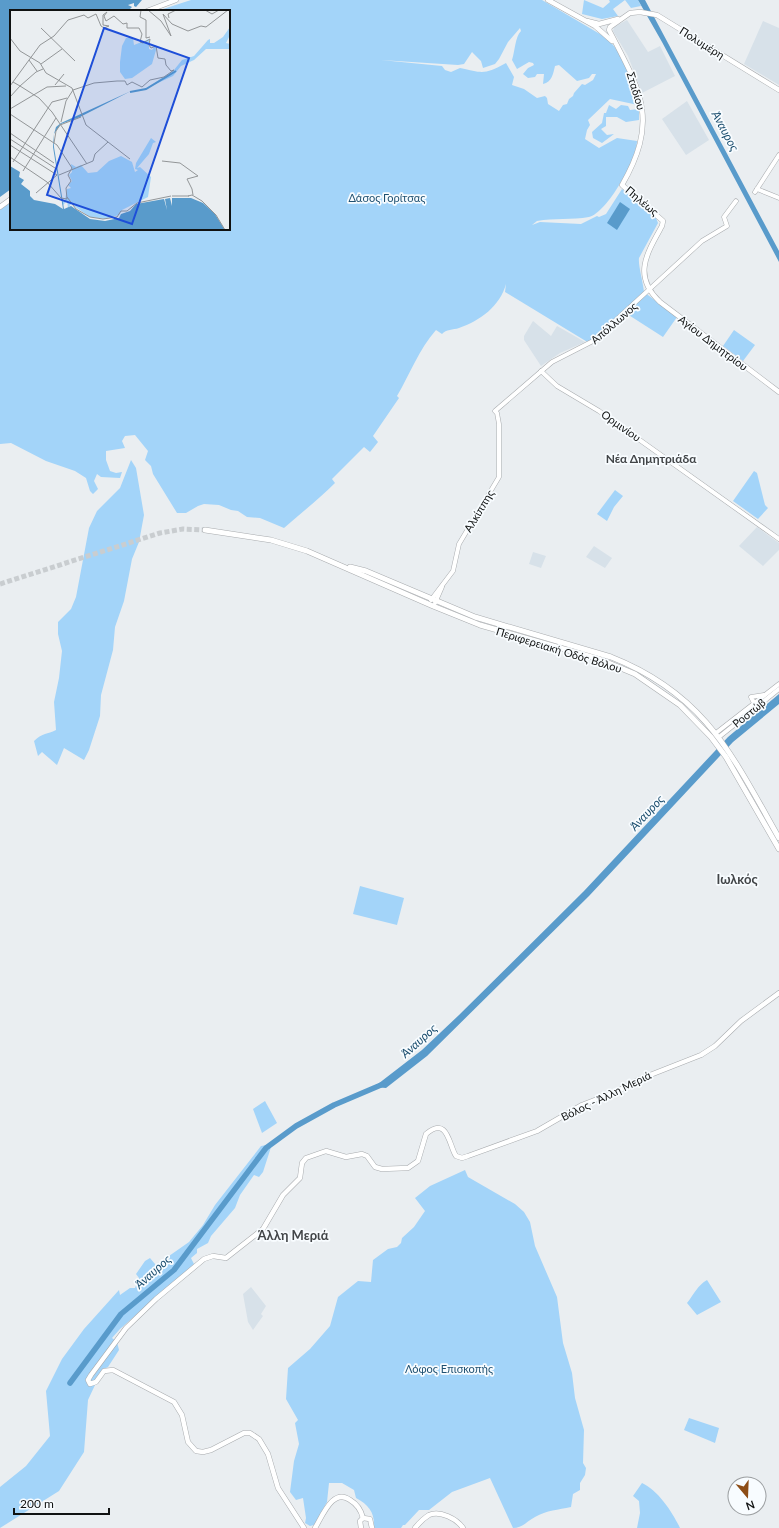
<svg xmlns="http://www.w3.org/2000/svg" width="779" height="1528" viewBox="0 0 779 1528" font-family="Lato,sans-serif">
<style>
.built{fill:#d7e1e9}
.green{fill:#a3d4f9;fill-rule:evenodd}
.water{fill:#599bcb}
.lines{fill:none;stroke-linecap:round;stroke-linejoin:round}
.river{stroke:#599bcb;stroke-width:5.5}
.primary-tunnel{stroke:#c9cdd0;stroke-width:5;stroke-dasharray:5 2.5;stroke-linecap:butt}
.tertiary-casing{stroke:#a8abae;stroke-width:5}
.secondary-casing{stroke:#a8abae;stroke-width:5.5}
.primary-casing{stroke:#a8abae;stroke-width:6}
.tertiary{stroke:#fff;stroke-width:4}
.secondary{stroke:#fff;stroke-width:4.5}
.primary{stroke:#fff;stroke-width:5}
.labels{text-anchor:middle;stroke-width:3.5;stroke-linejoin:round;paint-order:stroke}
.street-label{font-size:11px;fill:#101212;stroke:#f8fcff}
.park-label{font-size:11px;fill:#1e5071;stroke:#f8fcff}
.water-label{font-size:12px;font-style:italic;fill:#194c6d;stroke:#f8fcff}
.neighbourhood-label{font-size:12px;font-weight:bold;fill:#424548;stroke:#f8fcff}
.quarter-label{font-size:13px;font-weight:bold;fill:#424548;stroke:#f8fcff}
.inset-river{fill:none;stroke:#599bcb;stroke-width:2}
.inset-road{fill:none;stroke:#939698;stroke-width:1}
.view{fill:#1d4ed8;fill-opacity:0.15;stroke:#1d4ed8;stroke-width:2}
.inset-edge{fill:none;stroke:#101212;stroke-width:2}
</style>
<rect width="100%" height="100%" fill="#eaeef1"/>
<g class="built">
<path d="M627,20L648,52L660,46L675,76L642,93L628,56L613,31L614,27Z"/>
<path d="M763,21L779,28V85L744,64Z"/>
<path d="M687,101L709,140L686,155L662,119Z"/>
<path d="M533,321L551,336L557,326L585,342L560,353L541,366L524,340V336Z"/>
<path d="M757,527L779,543V550L763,566L739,546Z"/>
<path d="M594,546L612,558L605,568L586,557Z"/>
<path d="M533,552L546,556L541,568L529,564Z"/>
<path d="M251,1287L266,1306L261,1314L263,1316L253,1330L248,1322L243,1294Z"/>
</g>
<g class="green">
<path d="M191,0H542L605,37C624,52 631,82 638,105L610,99L588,120L590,125L587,130L585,139L599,148L617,138L637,141C637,159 607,213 589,217C572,220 554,218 537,221L532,225L540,222L581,224L597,216L599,217L606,214L622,189L656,218L658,223L639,258C638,265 643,282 644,292L677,317L663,337L624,312L589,343L505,292L506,284C500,306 480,321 459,328C453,330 446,329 442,334L436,330C419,349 410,374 397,396L399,398L373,436L378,442L370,452L364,447L332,479L335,483C319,499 301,513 284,528L260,518L247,517L238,511L231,510L219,505L204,504L198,506L186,513H177L153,474L151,466L145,460L148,451L135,435L125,436L122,441L125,448L106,451V460L110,471L116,473L122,472L120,478L101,477L97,474L94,481L98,489L93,494L90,491L86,478L75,471L46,461L11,443L0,444V210L11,202V229H229V11H157ZM520,28L521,31C515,37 515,51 512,60L517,69L529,62L533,63L534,65L528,68L523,74L528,78L535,77L537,74H544L543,84C552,82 553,74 555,66L559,65L577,81L589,78L592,74H596L593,80L585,85L582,84L574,93L573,96L569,99L567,104L563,105L559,111L548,104L547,98L545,96L537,98L524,89L512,85L514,77L506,63C484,75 483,73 460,68L451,72L445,70L442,66L381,60L458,65L464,64L472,52L481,61L483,68L495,64L499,59L508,42Z"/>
<path d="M584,0L603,8L610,2L609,0H638L641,6L631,8L625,0L613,9L618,16L602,19L582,14Z"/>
<path d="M609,105L616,109L621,105L628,106L630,110L639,109V120L626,122L617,117H606V126L601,129L607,135L614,134L602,143L593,138L592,132L602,123L604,113H606Z"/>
<path d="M734,330L755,345L743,361L723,346Z"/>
<path d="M131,460L136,468L144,515L139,542L132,559L124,601L115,627L113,650L101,695L100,716L89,750L84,760L64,748L57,765L42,752L38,756L34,741C43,732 47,735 56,730L54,702L59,678L62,651L58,634V622L71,609L76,597L89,528L97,511L120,488Z"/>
<path d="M754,471L757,473L765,505L768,508L758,519L733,501Z"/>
<path d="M615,490L623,496L614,507L607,521L597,514Z"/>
<path d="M360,886L404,898L397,925L353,914Z"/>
<path d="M265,1101L277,1123L262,1133L253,1109Z"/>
<path d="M272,1144L263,1172L259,1177L254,1175L240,1195L235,1208L211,1236L208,1243L197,1249V1253L191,1258L194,1264L120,1329L112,1338L117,1342L119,1350L108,1367L104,1369L94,1381L95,1385L88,1400L84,1452L59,1491L0,1528V1487L26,1466L50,1436L46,1391L62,1359L84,1329L119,1290L120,1295L130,1288H135L139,1278L136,1274L145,1261L150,1258L160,1270L166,1264H168L169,1256L189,1242L203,1225L215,1205L261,1146Z"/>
<path d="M465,1170L468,1177L515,1204L524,1212L530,1222L535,1246L557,1297L563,1343L572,1373L575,1398L584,1430L583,1463L586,1468L585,1475L580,1483V1490L573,1494L571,1507C558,1510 547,1510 535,1517C527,1521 523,1528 513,1528L490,1478L452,1492L429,1510H419L405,1525H403L401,1528H374C375,1513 369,1505 356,1498L354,1490L342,1483H329L327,1502L314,1525L310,1526L305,1523L306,1518L303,1498L296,1500L290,1492L294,1461L299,1444L295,1423L298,1420L286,1399L288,1368L310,1349L330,1326L338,1297L358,1281L371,1282L373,1260L388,1249L397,1247L401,1243L402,1238L414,1227L425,1211L415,1198L430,1186Z"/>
<path d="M707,1280L721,1302L697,1315L687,1303C694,1294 698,1285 707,1280Z"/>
<path d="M689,1418L719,1428L715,1443L684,1430Z"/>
<path d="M642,1483C658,1490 673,1513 680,1528H637L640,1513L639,1501L633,1496Z"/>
</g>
<g class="water">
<path d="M0,0H142L136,7L134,6V3L128,5L132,7L128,11H11V189L0,197Z"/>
<path d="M638,0H645L779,251V262L662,42Z"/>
<path d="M620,202L630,209L617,230L607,223Z"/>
<path d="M779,694V704L733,742L589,896L427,1056L386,1088L374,1087L422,1050L459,1015L584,891L728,737Z"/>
</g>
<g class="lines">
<path class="river" d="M70,1383L121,1314L174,1270L266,1148L296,1126L334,1105L381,1085"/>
<path class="primary-tunnel" d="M0,584L160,533L183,529L205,530"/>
<defs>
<g id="tertiary">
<path d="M757,189L779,198"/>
<path d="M755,192L779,155"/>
<path d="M541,371L557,386L599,411L779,539"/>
<path d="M431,600L453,571L459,544L499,477V424L497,413L495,411L552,362L593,341L702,241L727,226L724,217L736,201"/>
<path d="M435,603L442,587"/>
<path d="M754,703L751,697L764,695"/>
<path d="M716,733L779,684"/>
<path d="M719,737L779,689"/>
</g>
<g id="secondary">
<path d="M548,0L595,26L612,41"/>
<path d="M147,11L176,0"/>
<path d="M587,21L599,24L618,19"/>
<path d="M779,90L657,15L640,12L630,13L610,27L609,30C640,90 660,119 622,185L663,221L662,226C647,253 632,276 660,302L779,392"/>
<path d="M0,207L11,199"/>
<path d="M363,1518L370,1519L372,1528"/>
<path d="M304,1528L278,1488L268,1454L259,1439L250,1433H244L211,1450L203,1452L196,1451L188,1442L182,1415L174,1402L113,1370L104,1371L96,1382L90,1384L88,1380L91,1375L126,1328L156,1299L204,1259L213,1256L226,1258L263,1229L283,1195L300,1178L302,1163L306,1158L326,1151L346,1157L362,1154L367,1156L375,1167L382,1169L408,1168L418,1161L426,1134C448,1115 449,1146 456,1156L462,1158L468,1156L537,1131L582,1105L618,1091L640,1079L701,1055L715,1046L741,1021L779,993"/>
<path d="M315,1528C322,1517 333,1487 350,1500C357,1504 361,1510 363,1518"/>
<path d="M361,1528L360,1521L363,1518"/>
<path d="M415,1528C419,1523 424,1518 429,1515C440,1510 457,1519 463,1528"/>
</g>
<g id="primary">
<path d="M205,530L271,540L307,551L433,606L480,625L599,659L635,674L680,705L711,737L726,757L779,849"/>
<path d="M350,567L366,571L475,617L611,657C705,694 732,755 779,838"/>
</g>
</defs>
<use href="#tertiary" class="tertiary-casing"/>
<use href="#secondary" class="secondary-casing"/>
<use href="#primary" class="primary-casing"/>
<use href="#tertiary" class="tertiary"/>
<use href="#secondary" class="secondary"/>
<use href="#primary" class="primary"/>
</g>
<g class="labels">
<g class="street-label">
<text transform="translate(702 43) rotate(32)" y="4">Πολυμέρη</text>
<text transform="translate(636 91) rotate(73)" y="4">Σταδίου</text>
<text transform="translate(642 201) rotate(40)" y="4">Πηλέως</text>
<text transform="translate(614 323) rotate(-41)" y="4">Απόλλωνος</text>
<text transform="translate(713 343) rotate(37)" y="4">Αγίου Δημητρίου</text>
<text transform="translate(621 426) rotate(35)" y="4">Ορμινίου</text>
<text transform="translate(479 511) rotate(-59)" y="4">Αλκίππης</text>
<text transform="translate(559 650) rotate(17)" y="4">Περιφερειακή Οδός Βόλου</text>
<text transform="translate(749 713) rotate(-39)" y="4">Ροστώβ</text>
<text transform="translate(606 1096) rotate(-26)" y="4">Βόλος - Άλλη Μεριά</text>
</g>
<g class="park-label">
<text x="387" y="202">Δάσος Γορίτσας</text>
<text x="449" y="1373">Λόφος Επισκοπής</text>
</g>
<g class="water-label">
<text transform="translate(725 131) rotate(62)" y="4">Άναυρος</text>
<text transform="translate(647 813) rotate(-47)" y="4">Άναυρος</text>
<text transform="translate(419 1041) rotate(-42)" y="4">Άναυρος</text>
<text transform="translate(153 1272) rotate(-42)" y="4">Άναυρος</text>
</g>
<g class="neighbourhood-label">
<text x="651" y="463">Νέα Δημητριάδα</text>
</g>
<g class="quarter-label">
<text x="737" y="884">Ιωλκός</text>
<text x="293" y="1240">Άλλη Μεριά</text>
</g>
</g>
<g transform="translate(10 10)">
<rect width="220" height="220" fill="#eaeef1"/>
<path d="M220,17L219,27L216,33L220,34V39H196L184,50L171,56L163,66L135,79L164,60L172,50L184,46L198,30L200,29V33H204L213,27ZM116,28H123L124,35L139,29V39L142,40L145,36L146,40L142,54L122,68L115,69L110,62V52L112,36ZM141,128L146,132L143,133L139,144L127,158L130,157L141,167L138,187L112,200L109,205L95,209L80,207L61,194L58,198L57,191L53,195L52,190H55L57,179L61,178L58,175L62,171L59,165L62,162L61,154L66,157L71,155L78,163L87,162L99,151L111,146L122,152L125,162L128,160L125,159L126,153Z" fill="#a3d4f9"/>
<path d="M121,81L70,107L51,114L44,124V137L54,199L61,196L80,209L95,211L109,208L111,204L120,201L126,194L154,189L157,200L155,189L160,188L162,196V188H181L193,193L205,204L215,220H0V156L10,162L9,167L14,170L11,174L20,181V186L24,190L45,194L53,199L43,137L44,124L46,117L51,113Z" fill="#599bcb"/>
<path class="inset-river" d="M120,82L136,79L166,61"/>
<path class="inset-road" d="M131,0L130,7L136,10V28L140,27M138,0L151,11L161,26L153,4L162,14M195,0L202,4L209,0M159,8L158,4L166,0M162,14L178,21L191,16L196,17L218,0M31,18L65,51M0,28L10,41L30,53L36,63L62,78L76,115L120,149M19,50L27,61M31,54L52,39M33,59L26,62L10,76L29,88L42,102L77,154M45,75L54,64M0,76L30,35L44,26L58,10L74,5L78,8L86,4L91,16L94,18L99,16L93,15V5L97,2L94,6L96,11L104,6L113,14L117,13V18H129L132,24L130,32L133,33L140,29L139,35L141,38L146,36L148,48L155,49L156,55L161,61L164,60L154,67L140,70L132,77L122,72L117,75L115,71H107L84,73L63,80M0,87L10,76L3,72M0,99L37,77L56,76M0,104L47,135L62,158L58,165L61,171L56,178L57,189L51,188L37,172L0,147M51,112L56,91L63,80M50,115L71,107M0,123L44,153M0,129L45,158M44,133L46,121L50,115M0,135L47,165M152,151L170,153L188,166M3,152L42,92L57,88M13,161L46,108M49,165L83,151L85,144L98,132M26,183L47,165M183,185L182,179L177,169L188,166M162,186H179M178,186L182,185L192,191L206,205L215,220M57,187L66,199L80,207L93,209L107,207L111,201H117L127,193L161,186"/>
<path class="view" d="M94,18L179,48L122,214L37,185Z"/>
<rect width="220" height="220" class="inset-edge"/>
</g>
<g transform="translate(747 1496) rotate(161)"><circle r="19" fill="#f8fcff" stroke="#9b9ea0"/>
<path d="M0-3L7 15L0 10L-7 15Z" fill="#8d4d16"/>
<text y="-6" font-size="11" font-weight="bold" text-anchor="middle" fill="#101212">N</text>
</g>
<path d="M14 1508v6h95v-6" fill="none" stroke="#101212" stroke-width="2"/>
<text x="20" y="1508" font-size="12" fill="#101212" stroke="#f8fcff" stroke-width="3" paint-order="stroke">200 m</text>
</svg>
